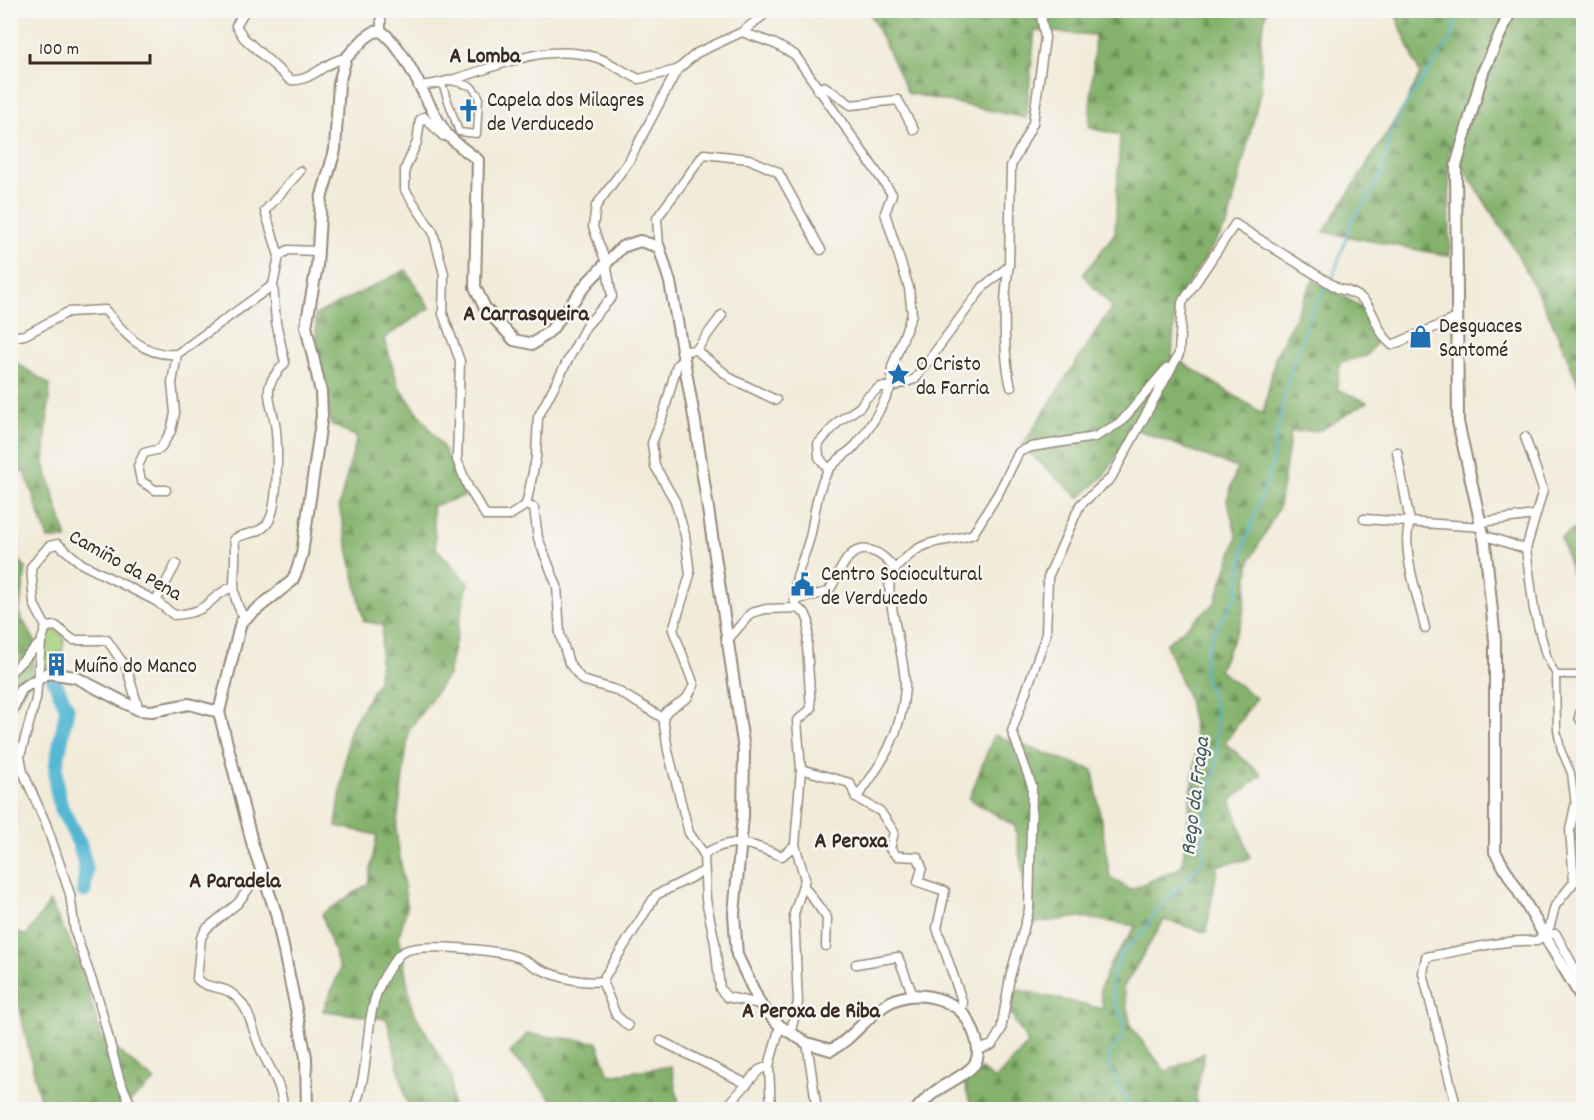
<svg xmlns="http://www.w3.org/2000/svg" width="1594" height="1120" viewBox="0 0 1594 1120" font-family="Dekko,sans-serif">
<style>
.forest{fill:url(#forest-firs);stroke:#606e45;stroke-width:1.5}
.park{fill:url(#park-tufts);stroke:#707d4e;stroke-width:1.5}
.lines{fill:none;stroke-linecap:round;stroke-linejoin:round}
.stream{stroke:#54b7d3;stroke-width:2}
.river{stroke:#54b7d3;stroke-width:15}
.pedestrian-casing{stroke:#968a7c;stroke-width:9}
.minor-casing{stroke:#968a7c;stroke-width:11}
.tertiary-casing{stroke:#968a7c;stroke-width:14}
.pedestrian{stroke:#fff;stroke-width:6}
.minor{stroke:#fff;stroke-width:8}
.tertiary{stroke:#fff;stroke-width:10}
.labels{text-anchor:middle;stroke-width:5;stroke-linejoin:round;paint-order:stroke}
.poi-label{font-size:21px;fill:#3b2a1e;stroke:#f6f6f2;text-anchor:start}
.street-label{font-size:21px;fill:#3b2a1e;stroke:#f6f6f2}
.neighbourhood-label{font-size:22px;font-weight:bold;fill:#3b2a1e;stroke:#f6f6f2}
.water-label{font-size:22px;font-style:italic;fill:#445b5d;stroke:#f6f6f2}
</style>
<defs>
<pattern id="forest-firs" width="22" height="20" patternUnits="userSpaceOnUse" patternTransform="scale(1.5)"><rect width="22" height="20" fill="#84b26c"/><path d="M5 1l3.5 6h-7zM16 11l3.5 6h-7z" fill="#6d9158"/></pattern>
<pattern id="park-tufts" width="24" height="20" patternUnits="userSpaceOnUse" patternTransform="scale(1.5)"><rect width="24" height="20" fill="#a5d07d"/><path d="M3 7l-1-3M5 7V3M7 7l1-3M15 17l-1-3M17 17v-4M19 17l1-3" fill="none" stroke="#88a966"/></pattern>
</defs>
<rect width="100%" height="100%" fill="#f6f6f2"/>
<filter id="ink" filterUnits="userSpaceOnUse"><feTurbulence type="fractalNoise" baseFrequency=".0167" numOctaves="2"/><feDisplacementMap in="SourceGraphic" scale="12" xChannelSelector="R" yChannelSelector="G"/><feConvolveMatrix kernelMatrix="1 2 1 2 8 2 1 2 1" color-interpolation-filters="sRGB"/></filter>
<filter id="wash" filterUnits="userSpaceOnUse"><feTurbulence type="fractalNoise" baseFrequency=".008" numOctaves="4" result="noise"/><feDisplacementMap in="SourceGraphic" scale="24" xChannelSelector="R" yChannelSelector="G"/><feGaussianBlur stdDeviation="1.35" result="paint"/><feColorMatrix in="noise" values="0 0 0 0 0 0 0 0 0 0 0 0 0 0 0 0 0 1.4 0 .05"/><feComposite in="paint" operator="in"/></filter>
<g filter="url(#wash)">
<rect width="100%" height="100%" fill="#f2ebd9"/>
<g class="forest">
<path d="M869,11H1266L1261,40V89L1228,223L1176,302L1172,356L1263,414L1276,355L1313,280L1362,307L1376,343L1366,356L1340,362L1337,389L1367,402L1321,430L1291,432L1279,507L1250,561L1242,620L1219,670L1256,698L1225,743L1262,775L1231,800L1250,859L1218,865L1206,932L1164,920L1123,988L1131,1027L1166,1072L1204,1053L1196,1097L1197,1109H972L964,1083L981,1069L995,1080L1028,1043L1008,1009L1014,989L1103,1009L1100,989L1110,964L1136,926L1080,917L1031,924L1015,826L969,799L994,735L1093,770L1110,877L1130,890L1182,867L1197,746L1188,699L1166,644L1215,603L1237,537L1227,500L1237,468L1133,428L1104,476L1079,498L1022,446L1112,307L1083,275L1115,233L1120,135L1089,128L1095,35L1035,31L1026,118L908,93Z"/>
<path d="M1394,11H1583V395L1551,319L1514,248L1449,145L1450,256L1324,232L1405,105L1420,74Z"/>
<path d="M406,270L430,308L384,338L398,385L444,449L465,496L432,506L436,548L468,583L448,675L409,730L396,830L407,907L399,936L412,1009L452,1077V1108L407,1103L387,1019L323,1011L340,970L322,914L368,884L377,835L336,826L349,731L378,682L383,625L364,621L339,506L357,437L331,424L318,353L315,315Z"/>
<path d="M11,359L50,385L44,463L67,539H48L25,472L11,473Z"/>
<path d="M1583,524V610L1561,538Z"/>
<path d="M11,551L26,568L19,614L35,641L32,677L11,711Z"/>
<path d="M50,902L79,961L102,1038L155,1081L121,1109H33L40,1100L15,987L11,983V930L26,936Z"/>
<path d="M527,1034L597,1042L609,1075L671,1066L680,1109H555L554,1102L510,1053Z"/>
</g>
<path class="park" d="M54,630L65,637L60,661L51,662L52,668L41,665L47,631Z"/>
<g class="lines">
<g class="stream">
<path d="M1332,280L1352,220L1373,191L1384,168L1389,136L1405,105L1451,38L1458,10"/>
<path d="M1132,1110L1109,1067V1054L1123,1036L1124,1022L1114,1002L1111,981L1121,954L1145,930L1155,913L1202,862L1204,828L1217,761L1216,709L1204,674L1205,657L1213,633L1237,596L1245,543L1272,465L1285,389L1311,312L1328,286"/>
</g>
<path class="river" d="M53,678L67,708L56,766V786L61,807L80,845L86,868L84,891"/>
</g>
</g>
<g filter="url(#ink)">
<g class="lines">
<defs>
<g id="pedestrian">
<path d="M442,84L459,132L477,134L479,96L471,86L451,81"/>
<path d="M1546,655L1556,675L1557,730L1561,750L1571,773L1575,806"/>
<path d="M1556,675H1578L1584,680"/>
<path d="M1584,699L1578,717L1584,728"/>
</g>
<g id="minor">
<path d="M245,10L236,26L244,38L290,80C311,83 326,60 346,58"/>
<path d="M381,31V10"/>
<path d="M742,32L775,44L795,55L892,194L885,213L909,288L912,314L892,367L891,387H880L866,398L860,407L839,421L818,444L819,457L828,469"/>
<path d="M418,86C479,81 533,37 598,58C612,63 625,73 639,79L677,70"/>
<path d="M818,90L824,86L851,105L898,100L914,130"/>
<path d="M447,134L443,136L424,117L420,120L417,142L405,169V190L433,232L444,274L443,314L460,361L457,460L468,487L486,516H509L526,505L534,508L538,538L557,586L560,634L569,663L582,680L616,690L663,718"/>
<path d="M659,247L657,218L704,154L749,159L778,172L821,250"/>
<path d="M279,256L265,211L300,171"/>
<path d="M1009,266C1003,297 1003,356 1011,387"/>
<path d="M10,337L25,335L68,312L105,310C125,334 143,357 177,354L273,285L279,256L288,250L318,251"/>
<path d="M696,350L732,379L776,400"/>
<path d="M682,351L696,350L722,315"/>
<path d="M683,359L677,365L664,412L652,443L655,466L675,501L685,535L690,575L673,630L694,685L687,698L667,711L663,718L668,751L689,833L704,854L706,900L715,943L720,989L727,997L760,1004"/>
<path d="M1525,437L1543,490L1526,549"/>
<path d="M1397,452L1410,522C1400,549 1419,599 1425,628"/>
<path d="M166,490H155L141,481L138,466L144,453L160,449L171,431L175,413L172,383L177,354"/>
<path d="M526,505L536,458L538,417L586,326L612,297L606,263L593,227L596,206L629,161L677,70L697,53L742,32L770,10"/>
<path d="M1364,519L1482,527"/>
<path d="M1481,522L1535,515"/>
<path d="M1483,535L1526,549L1534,610L1546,655"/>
<path d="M794,600L828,592C835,582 839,571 845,562C860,539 883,552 895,570"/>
<path d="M156,601L176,564"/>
<path d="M244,617C226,591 239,568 234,539C245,532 258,535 267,524C279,510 278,442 275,423C273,413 268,400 269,390C269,380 279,370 285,363L276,322L273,285"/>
<path d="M46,627L34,604L31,567L49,546L58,544L82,564L156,601L174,615C213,612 204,599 232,587"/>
<path d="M726,642L751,613L766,609L797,608"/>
<path d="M10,673L40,643"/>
<path d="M801,769L850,783L856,798L880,811L894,832L890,849L897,856L918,857L922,868L918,882L945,891L937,928L963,1004L959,1009"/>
<path d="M856,798C883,764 902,731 905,688C907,661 883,591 891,576C895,567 908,556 916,550C932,539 955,541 973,534L999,492L1019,452L1031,447L1095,437L1121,422L1167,368"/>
<path d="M704,854C736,835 749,844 782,856L795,845"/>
<path d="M262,870L238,903L206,929L201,938L197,979C208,990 220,985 231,993C250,1006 251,1026 259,1045C268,1068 283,1084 283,1110"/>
<path d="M803,885L827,918L826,946"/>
<path d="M1544,934H1556L1584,986"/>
<path d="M856,964L898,957L913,995"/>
<path d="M602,981L616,1015L628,1026"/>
<path d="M791,1030L798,1002L794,914L805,879L795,845L801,769L797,721L811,709L807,646L809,622L805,613L797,608C789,585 804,560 810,537C815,515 816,491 828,471C834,461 847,454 855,446C871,428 881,408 891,387L915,379L983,287L1009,266L1011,166L1033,123L1045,38L1040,10"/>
<path d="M661,1041L747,1084"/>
<path d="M807,1043L817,1110"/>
<path d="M978,1050L992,1045L1001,1030L1010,977L1029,910L1032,786L1012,731L1046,635L1048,577L1080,505L1111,478L1179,354L1182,303L1235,224L1339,289C1380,297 1368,324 1392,345L1457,318"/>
<path d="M133,1110L119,1078L99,1001L75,932L70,894L46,824L23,772L20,756L36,699L41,642L46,627L56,626L73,640H107L127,669L139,710"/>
<path d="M353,1110C373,1068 361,1018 384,977C388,970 396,956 403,952C420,942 501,950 520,958C527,961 533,966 540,969C557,977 583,984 602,981L656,895L704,871"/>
<path d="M724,1110L759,1070L769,1066"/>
<path d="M771,1110L769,1066L780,1026"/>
<path d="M1457,1110L1423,973L1426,957C1464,951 1499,939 1537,941L1550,926L1555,906L1574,882L1570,830L1575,806L1584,802"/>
</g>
<g id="tertiary">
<path d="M1511,10L1483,72L1456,166L1458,422L1485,543L1495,641V852L1584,1002"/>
<path d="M219,712L253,846L276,913L306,1057L307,1110"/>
<path d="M10,714L21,689L48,673L75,677L139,710L152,711L189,704L219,712L241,622L292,581L297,570L302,554L322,415L321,392L306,326L317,266L321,199L335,150L339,83L346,58L365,38L374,32L381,31C410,53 424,102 446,133C454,143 468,152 478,160L475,287L485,308L514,340L533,344L551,330L588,282L622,247L640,241L659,247L670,282L695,422L744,750L743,816L734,914L737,955L760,1004L780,1026L807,1043L831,1050C857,1037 871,1007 900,998C918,992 941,997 957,1008C970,1017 985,1050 974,1065C966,1075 947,1083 936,1091C929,1096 922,1103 916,1110"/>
</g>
</defs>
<use href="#pedestrian" class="pedestrian-casing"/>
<use href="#minor" class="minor-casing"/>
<use href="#tertiary" class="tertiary-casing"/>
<use href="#pedestrian" class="pedestrian"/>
<use href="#minor" class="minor"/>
<use href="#tertiary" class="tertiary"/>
</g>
</g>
<defs>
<symbol id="church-bare" viewBox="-9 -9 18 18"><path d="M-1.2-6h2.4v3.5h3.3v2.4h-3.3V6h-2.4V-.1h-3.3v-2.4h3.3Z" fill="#1f6fb2" stroke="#f6f6f2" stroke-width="2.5" paint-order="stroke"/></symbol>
<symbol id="shop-bare" viewBox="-9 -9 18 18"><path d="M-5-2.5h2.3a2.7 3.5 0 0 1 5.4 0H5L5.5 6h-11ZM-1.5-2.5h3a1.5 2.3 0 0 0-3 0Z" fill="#1f6fb2" stroke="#f6f6f2" stroke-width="2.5" paint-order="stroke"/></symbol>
<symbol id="sight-bare" viewBox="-9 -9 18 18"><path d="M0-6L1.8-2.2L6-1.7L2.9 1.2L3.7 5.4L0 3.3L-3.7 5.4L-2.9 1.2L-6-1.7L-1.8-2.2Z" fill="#1f6fb2" stroke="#f6f6f2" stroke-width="2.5" paint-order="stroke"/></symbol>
<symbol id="civic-bare" viewBox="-9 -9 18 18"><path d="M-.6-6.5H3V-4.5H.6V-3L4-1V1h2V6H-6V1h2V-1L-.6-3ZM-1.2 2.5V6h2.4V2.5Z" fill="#1f6fb2" stroke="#f6f6f2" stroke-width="2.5" paint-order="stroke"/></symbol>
<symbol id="building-bare" viewBox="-9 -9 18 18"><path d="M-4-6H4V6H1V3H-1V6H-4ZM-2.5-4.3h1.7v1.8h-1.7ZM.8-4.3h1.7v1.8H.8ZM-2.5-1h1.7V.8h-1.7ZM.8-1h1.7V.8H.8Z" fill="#1f6fb2" stroke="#f6f6f2" stroke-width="2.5" paint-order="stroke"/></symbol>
</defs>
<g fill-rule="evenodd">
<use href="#church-bare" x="452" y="94" width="33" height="33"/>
<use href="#shop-bare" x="1404" y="320" width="33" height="33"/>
<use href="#sight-bare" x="882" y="358" width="33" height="33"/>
<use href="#civic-bare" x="786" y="568" width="33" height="33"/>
<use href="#building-bare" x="40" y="648" width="33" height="33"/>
</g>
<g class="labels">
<g class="poi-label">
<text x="487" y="106">Capela dos Milagres<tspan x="487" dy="24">de Verducedo</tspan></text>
<text x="1439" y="332">Desguaces<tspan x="1439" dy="24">Santomé</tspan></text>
<text x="916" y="370">O Cristo<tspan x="916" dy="24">da Farria</tspan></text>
<text x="821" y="580">Centro Sociocultural<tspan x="821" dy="24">de Verducedo</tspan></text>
<text x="74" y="672">Muíño do Manco</text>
</g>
<g class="street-label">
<text transform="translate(126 564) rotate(29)" y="7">Camiño da Pena</text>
</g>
<g class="neighbourhood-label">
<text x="485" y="62">A Lomba</text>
<text x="526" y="320">A Carrasqueira</text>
<text x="851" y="847">A Peroxa</text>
<text x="235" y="887">A Paradela</text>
<text x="811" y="1017">A Peroxa de Riba</text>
</g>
<g class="water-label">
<text transform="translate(1193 796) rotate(-83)" y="8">Rego da Fraga</text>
</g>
</g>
<rect width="1594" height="1120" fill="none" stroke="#f6f6f2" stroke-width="36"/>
<path d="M30 54v9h120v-9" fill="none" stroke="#3b2a1e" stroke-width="3"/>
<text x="39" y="54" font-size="18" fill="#3b2a1e" stroke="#f6f6f2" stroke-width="4.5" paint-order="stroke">100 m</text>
</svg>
